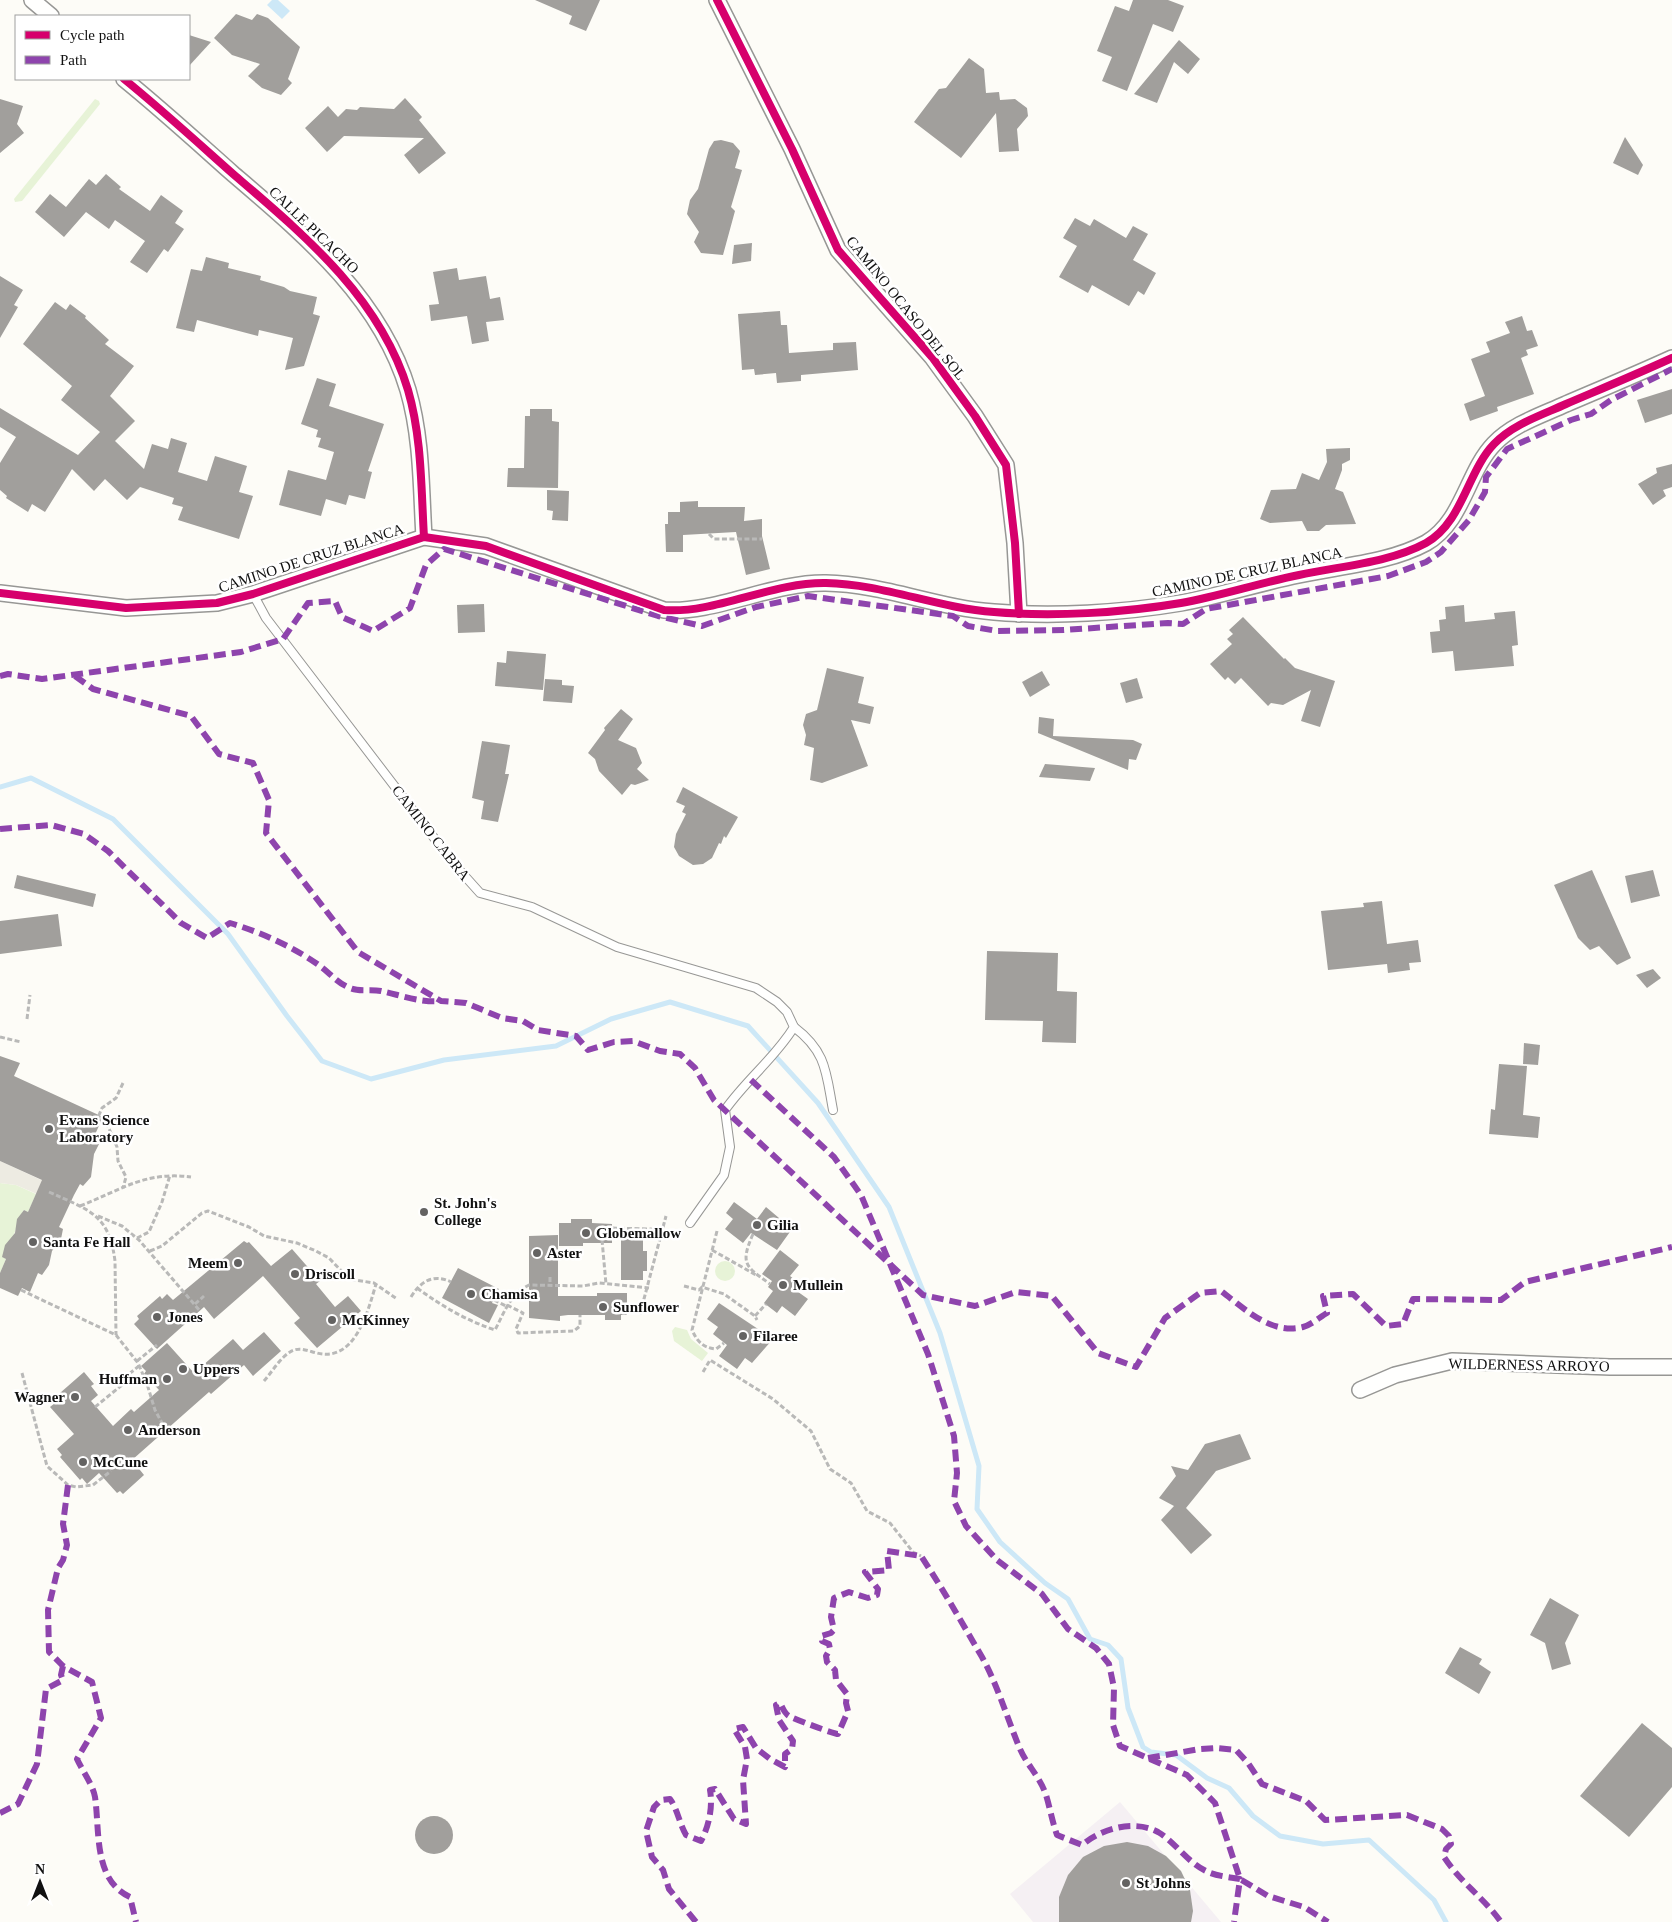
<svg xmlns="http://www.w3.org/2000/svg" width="1672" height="1922" viewBox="0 0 1672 1922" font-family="'Times New Roman',serif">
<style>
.industrial{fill:#f5f0f3}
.green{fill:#e7f3d7}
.plaza{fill:#edebe2}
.water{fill:#cde8f7}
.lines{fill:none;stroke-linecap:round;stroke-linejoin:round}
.stream{stroke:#cde8f7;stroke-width:5}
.building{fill:#a19f9c}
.lane-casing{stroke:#979795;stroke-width:10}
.street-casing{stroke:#979795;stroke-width:18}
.path{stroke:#b9b9b8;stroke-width:3;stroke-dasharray:5 2.5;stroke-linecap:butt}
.lane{stroke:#fffffe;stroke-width:8}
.street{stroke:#fffffe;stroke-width:15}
.quiet{stroke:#8e44ad;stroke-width:6;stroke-dasharray:12 6;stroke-linecap:butt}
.cycleway-casing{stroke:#fff;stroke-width:11}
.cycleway{stroke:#d6006c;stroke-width:8}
.poi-dot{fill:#646362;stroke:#fff;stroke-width:2}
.labels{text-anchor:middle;stroke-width:5;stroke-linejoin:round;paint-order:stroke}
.street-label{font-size:15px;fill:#111;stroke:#fff}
.poi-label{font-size:15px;font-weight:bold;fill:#111;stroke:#fff;text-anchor:start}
</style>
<rect width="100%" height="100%" fill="#fdfcf7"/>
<path class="industrial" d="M1120,1802L1221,1922H1033L1010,1894Z"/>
<g class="green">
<path d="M95,99L99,101L100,104L22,201L15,202L14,199Z"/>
<path d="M0,1183L16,1185L36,1194L28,1212L24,1210C18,1218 18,1223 15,1232C11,1242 5,1245 3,1257L6,1259L0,1273Z"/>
<circle cx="725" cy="1271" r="10"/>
<path d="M675,1327L687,1330L691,1339L708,1353L702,1361L674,1341L672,1331Z"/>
</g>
<path class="plaza" d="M0,1161L52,1185L46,1198L16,1185L0,1183Z"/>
<path class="water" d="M272,0H278L290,11L282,19L267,5Z"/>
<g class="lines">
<path class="stream" d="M0,787L31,778L113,819L228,934L287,1016L322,1061L371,1079L444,1060L556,1046L611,1019L670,1002L748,1026L818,1103L889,1207L940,1333L979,1466L977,1509L1000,1542L1045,1583L1068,1599L1090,1639L1108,1645L1121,1659L1128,1708L1143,1747L1151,1752L1176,1755L1207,1778L1229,1788L1253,1816L1280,1836L1323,1844L1369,1840L1434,1900L1446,1922"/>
</g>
<g class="building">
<path d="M535,0H600L586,31L569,24L572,16Z"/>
<path d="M1133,0H1168L1184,6L1173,32L1153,24L1127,91L1102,81L1112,57L1097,51L1115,6L1129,11Z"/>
<path d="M236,14L252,20L257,14L268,18L300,47L288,79L292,83L281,95L262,88L248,76L260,64L232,55L214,38Z"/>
<path d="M189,35L211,42L189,66Z"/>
<path d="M1179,40L1200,59L1188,74L1174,62L1157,103L1134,94Z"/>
<path d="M969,58L984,69L986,93L999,92L1000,100L1015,99L1027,108L1028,116L1017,129L1019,151L999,152L996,113L961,158L914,122L939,89L946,88Z"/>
<path d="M405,98L422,117L419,120L446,153L419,174L404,155L424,138L344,136L327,152L305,128L328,106L338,117L346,109L357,110L360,107L394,109Z"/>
<path d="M0,99L23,106L17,124L24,133L0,153Z"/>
<path d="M1625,137L1643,165L1638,175L1613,163Z"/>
<path d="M721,140L733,143L740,151L735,168L742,170L731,207L735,211L723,255L701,253L694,242L699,232L687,214L690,200L698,189L709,149L714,141Z"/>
<path d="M106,174L121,187L119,189L150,211L161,195L183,211L175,223L184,229L168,252L164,249L147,273L130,262L145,241L115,220L109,229L86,212L64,237L35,212L50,194L66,207L89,179L96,185Z"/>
<path d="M1075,218L1090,226L1094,219L1126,238L1133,226L1148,234L1133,260L1156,273L1144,295L1138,291L1129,306L1092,285L1088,293L1059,277L1077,246L1063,238Z"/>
<path d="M752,243L751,261L732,264L734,245Z"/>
<path d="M206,257L229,263L228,268L261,276L260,280L284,287L290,291L317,297L313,314L320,316L304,366L285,370L293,338L259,330L258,336L197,320L194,332L176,328L191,269L202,271Z"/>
<path d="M457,268L459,280L486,276L490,299L500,297L504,320L486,322L489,341L472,344L467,316L431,321L429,305L439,304L433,272Z"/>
<path d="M0,276L23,290L14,305L18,307L0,338Z"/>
<path d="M55,302L66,310L70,304L86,316L85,318L109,340L105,344L134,366L110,396L135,421L115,441L144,469L152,444L168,449L171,438L187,443L178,472L207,481L215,456L247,466L239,492L253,496L239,539L178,520L183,507L172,504L174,498L140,487L127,500L105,479L94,491L72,469L45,512L32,504L28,512L6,498L7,496L0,490V463L16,437L0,427V408L78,455L100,432L61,400L72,386L23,344Z"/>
<path d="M780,311L781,325H787L789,353L833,350V343L856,342L858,370L801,375V381L777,383L776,373L755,375L754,369L742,370L738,314Z"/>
<path d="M1522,316L1527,331L1532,330L1538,346L1526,350L1528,355L1521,358L1534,394L1497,407L1498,411L1470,421L1464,404L1485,396L1471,359L1490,352L1486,342L1510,333L1505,322Z"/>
<path d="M317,378L336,384L329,406L384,424L368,471L372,472L365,499L349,495L346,505L326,499L321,516L279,505L288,470L326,480L334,452L318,447L321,438L316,437L318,430L301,424Z"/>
<path d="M1672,389V414L1645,423L1637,400Z"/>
<path d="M530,409H552V421L559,422L558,488L507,487L508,468H524L525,416H530Z"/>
<path d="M1350,448V460L1342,464V470L1335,489L1343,492L1356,524L1326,525L1319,531H1307L1302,521L1270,523L1260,519L1271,490L1296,489L1302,473L1319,480L1327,462L1326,449Z"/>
<path d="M1672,464V487L1663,490L1666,496L1653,505L1638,484L1657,473L1656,468Z"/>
<path d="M547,490L569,491L568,521L552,520L553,511L547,510Z"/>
<path d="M698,501V507H745L744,521L762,519V536L770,569L746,575L736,532L683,535V552H666L665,524H668V512H680V502Z"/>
<path d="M484,604L485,632L458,633L457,605Z"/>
<path d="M1464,605L1465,622L1495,619L1494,613L1515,611L1518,645L1512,646L1514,666L1455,671L1453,651L1432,653L1430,632L1440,631L1439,620L1446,619L1445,607Z"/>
<path d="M1243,617L1284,659L1285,658L1295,668L1335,681L1320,727L1301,721L1311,690L1283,705L1271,703L1268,706L1241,678L1235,684L1228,677L1225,680L1210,664L1232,644L1227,639L1233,634L1229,630Z"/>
<path d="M507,651L546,654L543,690L495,686L497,662L506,663Z"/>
<path d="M827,668L864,677L858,703L874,707L870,724L851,720L868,766L822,783L810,780L814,748L804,745L806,735L803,725L806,714L817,710Z"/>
<path d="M1042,671L1050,685L1030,697L1022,682Z"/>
<path d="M1137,678L1143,698L1126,703L1120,683Z"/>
<path d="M545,679L562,680V685L574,686L572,703L543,701Z"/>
<path d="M621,709L633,719L618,740L636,748L642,763L637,769L649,780L635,785L631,784L622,795L599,771L595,759L588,753L605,730L604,728Z"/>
<path d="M1039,717L1054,719L1053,736L1133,740L1142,744L1136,760L1129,759L1128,770L1038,733Z"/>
<path d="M482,741L510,745L505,774H509L498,822L481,819L484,801L472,798Z"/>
<path d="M1045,764L1095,768L1090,781L1039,777Z"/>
<path d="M683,787L738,817L726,838L724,836L721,844L719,843L712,858L703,864L693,865L679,856L674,847L676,834L686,814L682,812L685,806L676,802Z"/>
<path d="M1592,870L1631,958L1617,965L1599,946L1590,950L1578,938L1554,885Z"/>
<path d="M1653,870L1660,896L1631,903L1625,876Z"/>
<path d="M17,875L96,894L93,907L14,888Z"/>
<path d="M1382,901L1387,944L1418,940L1421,962L1409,963L1410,970L1388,973L1387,964L1328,970L1321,911L1364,907L1363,903Z"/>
<path d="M58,914L62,946L0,954V921Z"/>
<path d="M987,951L1058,953L1057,991L1077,992L1076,1043L1042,1042L1043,1021L985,1020Z"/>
<path d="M1653,969L1661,978L1647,988L1636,975Z"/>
<path d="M1524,1043L1540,1045L1538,1065L1523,1064Z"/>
<path d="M0,1056L20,1063L14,1076L103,1117L92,1141L99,1144L94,1154L91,1177L83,1186L80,1184L74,1195L59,1227L63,1229L61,1239L52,1251L49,1265L42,1275L38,1273L30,1292L22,1288L18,1296L0,1288V1273L6,1259L2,1257L5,1245L15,1233L17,1219L24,1210L28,1212L42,1180L0,1161Z"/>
<path d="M1499,1064L1527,1066L1523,1115L1540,1117L1538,1138L1489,1134L1491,1109L1495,1110Z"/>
<path d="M734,1202L757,1219L766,1207L792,1229L777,1250L751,1233L743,1243L725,1229L733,1219L726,1213Z"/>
<path d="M571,1219H592V1223L612,1224V1243H583V1246H559V1223H571Z"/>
<path d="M558,1235V1296H597V1293H627V1315H621V1320H605V1315H568L560,1316V1321L529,1318V1236Z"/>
<path d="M621,1239H643V1251H647V1271H643V1280H621Z"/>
<path d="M244,1241L247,1243L249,1242L271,1266L292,1249L320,1281L316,1284L335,1307L348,1296L361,1311L317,1348L294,1323L300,1318L263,1276L214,1319L204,1307L157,1349L134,1324L139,1319L137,1316L160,1296L162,1299L167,1294L173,1300Z"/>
<path d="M780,1250L799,1265L790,1276L799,1283L794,1289L808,1299L795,1316L782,1306L777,1313L764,1303L773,1291L768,1287L772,1281L762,1274Z"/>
<path d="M458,1268L499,1289L492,1303L498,1305L489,1323L442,1298Z"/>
<path d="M719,1303L773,1339L752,1363L745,1358L737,1369L719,1356L727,1345L713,1334L718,1327L707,1319Z"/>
<path d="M264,1332L281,1351L253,1376L244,1365L211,1394L209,1392L132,1460L144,1475L123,1494L120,1491L117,1493L99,1473L87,1484L82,1478L80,1480L60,1457L62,1455L57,1449L74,1434L50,1407L55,1403L52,1400L84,1372L94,1384L91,1386L98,1395L91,1401L113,1426L131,1409L134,1412L159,1390L144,1374L146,1371L141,1366L167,1343L194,1373L233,1339L243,1350Z"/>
<path d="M1240,1434L1251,1459L1216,1471L1186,1508L1212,1535L1191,1554L1161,1520L1174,1506L1159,1498L1176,1476L1171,1466L1188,1470L1205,1444Z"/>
<path d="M1550,1598L1579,1615L1565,1643L1571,1664L1552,1670L1545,1643L1530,1635Z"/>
<path d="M1460,1647L1482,1659L1479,1664L1491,1672L1479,1694L1445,1673Z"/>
<path d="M1642,1723L1672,1748V1787L1629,1837L1580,1796Z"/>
<circle cx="434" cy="1835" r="19"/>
<path d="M1127,1842L1148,1846L1166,1856L1181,1871L1190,1890L1193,1911L1191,1922H1059V1897L1068,1875L1083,1857L1104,1846Z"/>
</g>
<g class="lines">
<defs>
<g id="lane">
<path d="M253,594L266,618L454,864L480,893L532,907L617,947L756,988L777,1002L787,1012L794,1027C775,1058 746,1080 725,1110L730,1147L724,1175L690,1223"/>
<path d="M794,1027C827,1052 826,1073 833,1110"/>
</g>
<g id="street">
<path d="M32,0L51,16"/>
<path d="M717,0L792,149L838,250L932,357L975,416L1006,465L1015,543L1019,614"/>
<path d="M124,79C161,109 196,141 232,173C303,234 380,297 408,390C422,438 421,488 424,537"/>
<path d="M0,593L126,608L217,603L253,594L424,537L486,546L664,610C715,614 772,582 826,583C883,584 937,608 994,612C1053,617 1122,613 1181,603C1220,596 1259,583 1299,575C1340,566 1389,563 1426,543C1463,522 1467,472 1494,444C1513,424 1542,415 1566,404C1601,389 1637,374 1672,358"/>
<path d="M1360,1390L1395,1375L1452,1361L1610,1367H1672"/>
</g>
</defs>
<use href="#lane" class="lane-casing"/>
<use href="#street" class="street-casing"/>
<g class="path">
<path d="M709,534L714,539H762"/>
<path d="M27,1019L30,995"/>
<path d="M0,1037L21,1042"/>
<path d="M123,1083L116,1098L102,1108L99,1115L104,1117L117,1147L118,1161L126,1177L123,1188"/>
<path d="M49,1192C88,1210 109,1213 115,1261L116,1335"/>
<path d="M80,1206C121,1190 145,1171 191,1177"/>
<path d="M98,1216L122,1226L139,1240L200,1311"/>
<path d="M612,1228L651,1229L662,1237"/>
<path d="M717,1231L692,1330C697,1341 703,1348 716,1349L724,1343"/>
<path d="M753,1234C740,1264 745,1266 770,1284"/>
<path d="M137,1238L149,1232L162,1202L170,1175"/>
<path d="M602,1240L606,1284"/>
<path d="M712,1250L756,1275"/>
<path d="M150,1251L162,1246L202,1213L208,1211L249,1227L264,1236L297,1243L316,1251L329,1258L349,1279L374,1283L397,1299"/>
<path d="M550,1277V1284"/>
<path d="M684,1286L699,1290L702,1287L724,1294L755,1316L757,1320"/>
<path d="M417,1288C442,1306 465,1320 495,1330C504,1313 510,1294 529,1285L583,1286L599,1283L649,1288"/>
<path d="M21,1290L116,1335L138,1363L147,1384L155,1410L162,1423"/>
<path d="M411,1297C420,1282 433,1273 451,1282"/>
<path d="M494,1300L506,1306"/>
<path d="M195,1304L204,1296"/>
<path d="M507,1305L523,1313L516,1329L518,1333L574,1331L580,1326V1315"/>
<path d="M640,1314L666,1216"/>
<path d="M755,1316L766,1304"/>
<path d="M137,1361L157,1345"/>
<path d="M703,1372L710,1360L773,1399L811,1431L830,1469L851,1483L867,1511L890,1523L913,1552L921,1556"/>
<path d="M22,1373L47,1466L68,1485L76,1487L93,1485L111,1471"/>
<path d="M264,1381C272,1372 280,1358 290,1352C299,1346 308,1351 317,1353C355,1363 368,1311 376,1284"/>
<path d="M95,1407L122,1385L119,1382L139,1366"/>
</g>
<use href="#lane" class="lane"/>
<use href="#street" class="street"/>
<g class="quiet">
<path d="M0,676L8,674L42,679L241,652L283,639L308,603L335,601L342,617L373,631L410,608L426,565L444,549L658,616L702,626L756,607L808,596L953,616L968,626L997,631L1064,630L1168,623L1183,624L1206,609L1388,576L1426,562L1441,552L1469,520L1485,492L1486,477L1507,449L1571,420L1591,414L1611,400L1672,369"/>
<path d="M75,676L93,689L191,716L219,754L253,763L269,800L266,833L358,952L441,1001L466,1003L502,1018L523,1021L538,1030L576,1036L588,1050L614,1042L633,1041L660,1051L680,1054L695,1068L714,1100L923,1295L975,1306L1016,1292L1052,1296L1098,1353L1136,1367L1165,1318L1200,1293L1221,1291C1245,1309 1271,1335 1303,1327C1311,1325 1320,1317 1327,1313L1323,1296L1353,1294L1386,1326L1403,1324L1413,1299L1501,1300L1525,1282L1672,1247"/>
<path d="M0,829L51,825L84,834L108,851L181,923L207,938L230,923C260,932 294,947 320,966C330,973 337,983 350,988C359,992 371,989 381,991C400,995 421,1003 441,1001"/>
<path d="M751,1080L834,1157L861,1195L928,1354L954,1436L957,1473L954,1501L966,1526L997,1560L1042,1594L1068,1629L1096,1648L1109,1664L1114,1688L1113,1725L1120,1746L1187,1775L1215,1803L1240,1879L1268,1896L1304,1907L1328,1922"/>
<path d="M68,1485L63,1524L67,1545L63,1560L58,1568L48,1610L49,1652L63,1666L92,1682L101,1718L77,1759C82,1770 93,1785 95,1797C100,1831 93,1880 130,1897L136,1922"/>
<path d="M1148,1758L1200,1749L1216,1748L1236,1750L1248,1763L1262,1784L1306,1801L1325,1820L1407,1815L1442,1829L1449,1836L1451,1844L1446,1849L1444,1857C1460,1882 1484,1898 1501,1922"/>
<path d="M0,1813L18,1804L37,1764L46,1689L63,1680L61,1675L63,1666"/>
<path d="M696,1922L669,1889L663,1870L652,1857L646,1831L654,1807L661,1800L670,1799C678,1810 679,1823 686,1835L701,1841C709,1826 713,1807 710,1790L715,1789L734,1819L746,1824L743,1780L747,1759L745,1747L734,1729L743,1727L756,1748L770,1759L785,1767V1754L792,1749L793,1741L779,1720L776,1705L780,1703C783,1708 784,1713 789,1716C794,1719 834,1734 838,1734L848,1711L846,1703L847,1694L836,1680L835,1670L827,1662L826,1656L830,1649L829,1644L822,1641L821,1636L831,1633L834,1630L831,1617L834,1598L849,1592L868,1598L877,1595L878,1589L865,1572L889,1570L887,1551L921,1556C943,1589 962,1623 982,1657C998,1686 1007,1718 1020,1749C1027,1765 1040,1777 1046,1795C1050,1808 1052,1821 1057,1835L1082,1845C1101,1829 1134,1819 1158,1832C1175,1842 1187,1862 1206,1871C1215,1876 1229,1877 1240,1879L1234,1922"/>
</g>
<defs>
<g id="cycleway">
<path d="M717,0L792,149L838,250L932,357L975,416L1006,465L1015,543L1019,614"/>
<path d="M124,79C161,109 196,141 232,173C303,234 380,297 408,390C422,438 421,488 424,537"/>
<path d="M0,593L126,608L217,603L253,594L424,537L486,546L664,610C715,614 772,582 826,583C883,584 937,608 994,612C1053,617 1122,613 1181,603C1220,596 1259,583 1299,575C1340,566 1389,563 1426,543C1463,522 1467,472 1494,444C1513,424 1542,415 1566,404C1601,389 1637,374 1672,358"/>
</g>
</defs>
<use href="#cycleway" class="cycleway-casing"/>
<use href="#cycleway" class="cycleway"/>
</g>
<g class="poi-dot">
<circle cx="49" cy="1129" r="5"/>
<circle cx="424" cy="1212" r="5"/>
<circle cx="757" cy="1225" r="5"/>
<circle cx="586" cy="1233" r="5"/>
<circle cx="33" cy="1242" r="5"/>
<circle cx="537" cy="1253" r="5"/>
<circle cx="238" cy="1263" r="5"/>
<circle cx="295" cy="1274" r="5"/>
<circle cx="783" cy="1285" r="5"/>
<circle cx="471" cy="1294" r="5"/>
<circle cx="603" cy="1307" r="5"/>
<circle cx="157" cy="1317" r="5"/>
<circle cx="332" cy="1320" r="5"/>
<circle cx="743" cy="1336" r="5"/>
<circle cx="183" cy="1369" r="5"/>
<circle cx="167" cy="1379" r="5"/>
<circle cx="75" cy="1397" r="5"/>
<circle cx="128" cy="1430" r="5"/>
<circle cx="83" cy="1462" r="5"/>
<circle cx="1126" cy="1883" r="5"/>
</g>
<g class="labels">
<g class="street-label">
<text transform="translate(314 230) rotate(44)" y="5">CALLE PICACHO</text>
<text transform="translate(906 308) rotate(51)" y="5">CAMINO OCASO DEL SOL</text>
<text transform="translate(311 558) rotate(-18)" y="5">CAMINO DE CRUZ BLANCA</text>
<text transform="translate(1247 572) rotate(-12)" y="5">CAMINO DE CRUZ BLANCA</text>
<text transform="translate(431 833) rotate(52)" y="5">CAMINO CABRA</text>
<text transform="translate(1529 1365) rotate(1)" y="5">WILDERNESS ARROYO</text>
</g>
<g class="poi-label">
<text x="59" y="1125">Evans Science<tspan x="59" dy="17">Laboratory</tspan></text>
<text x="434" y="1208">St. John's<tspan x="434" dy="17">College</tspan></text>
<text x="767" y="1230">Gilia</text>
<text x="596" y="1238">Globemallow</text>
<text x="43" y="1247">Santa Fe Hall</text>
<text x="547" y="1258">Aster</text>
<text x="228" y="1268" text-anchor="end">Meem</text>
<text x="305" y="1279">Driscoll</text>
<text x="793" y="1290">Mullein</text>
<text x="481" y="1299">Chamisa</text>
<text x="613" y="1312">Sunflower</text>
<text x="167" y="1322">Jones</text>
<text x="342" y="1325">McKinney</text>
<text x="753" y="1341">Filaree</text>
<text x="193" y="1374">Uppers</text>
<text x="157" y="1384" text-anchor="end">Huffman</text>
<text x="65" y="1402" text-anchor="end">Wagner</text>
<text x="138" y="1435">Anderson</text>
<text x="93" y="1467">McCune</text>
<text x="1136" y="1888">St Johns</text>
</g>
</g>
<rect x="15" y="15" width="175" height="65" fill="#ffffff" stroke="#a0a0a0"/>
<rect x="25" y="31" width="25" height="8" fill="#d6006c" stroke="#a0a0a0"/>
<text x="60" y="40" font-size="15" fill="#111111">Cycle path</text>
<rect x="25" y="56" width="25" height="8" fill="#8e44ad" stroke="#a0a0a0"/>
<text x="60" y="65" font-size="15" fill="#111111">Path</text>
<g transform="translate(40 1882)" stroke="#ffffff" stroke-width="4" paint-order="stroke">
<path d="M0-4L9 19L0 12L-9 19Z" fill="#111111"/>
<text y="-8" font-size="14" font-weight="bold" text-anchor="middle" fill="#111111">N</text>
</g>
</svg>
